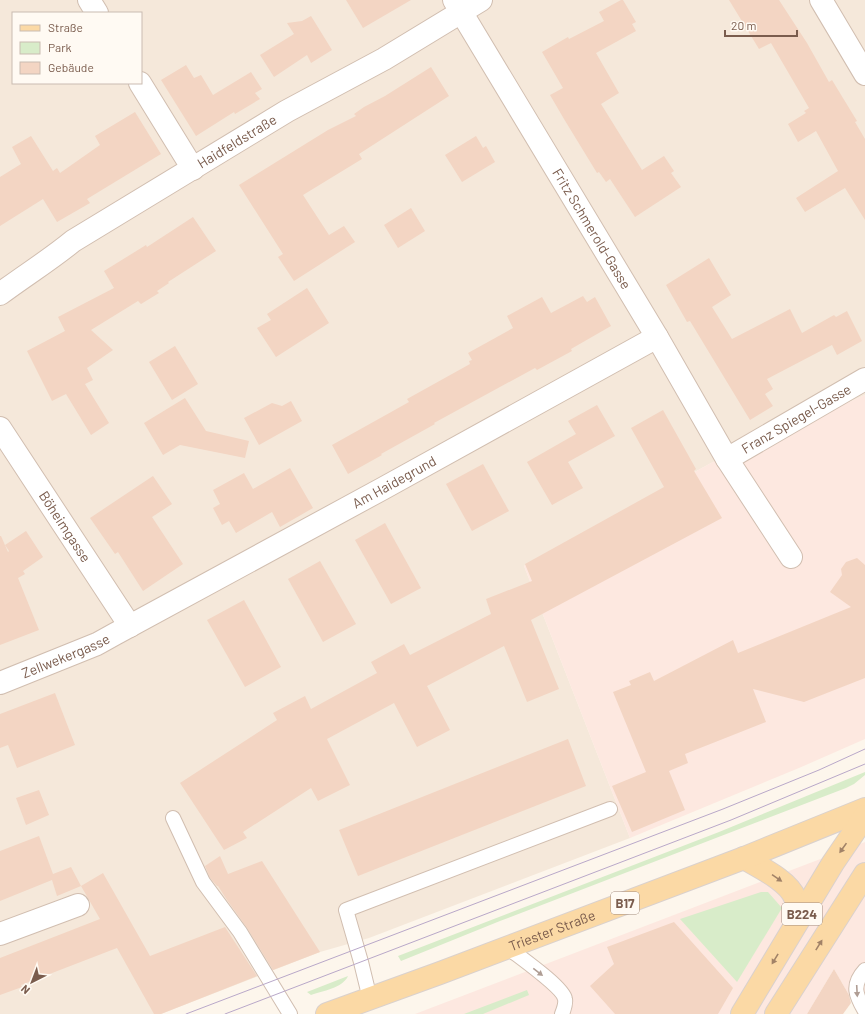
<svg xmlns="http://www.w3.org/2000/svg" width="865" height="1014" viewBox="0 0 865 1014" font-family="Barlow,sans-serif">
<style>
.residential{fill:#f5e8da;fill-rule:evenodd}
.commercial{fill:#fde8e0}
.green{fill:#d8ecc9}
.building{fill:#f3d5c3}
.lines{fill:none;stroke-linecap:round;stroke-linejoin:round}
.lane-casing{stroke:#d1beb0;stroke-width:16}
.street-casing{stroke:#d1beb0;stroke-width:24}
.primary-casing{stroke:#dad1cd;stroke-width:24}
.lane{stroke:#fff;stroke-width:14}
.street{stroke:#fff;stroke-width:22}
.primary{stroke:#fbd9a5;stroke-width:22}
.tram{stroke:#b9a8c9;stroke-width:1}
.oneway{fill:#a18267}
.oneway2{fill:#af9d94}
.labels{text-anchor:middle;stroke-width:3;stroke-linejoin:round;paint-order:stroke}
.shield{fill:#fffaf3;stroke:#a28b7f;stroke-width:1}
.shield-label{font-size:13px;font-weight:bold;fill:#7a5c4d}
.street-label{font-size:14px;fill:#7a5c4d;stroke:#fffaf3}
</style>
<rect width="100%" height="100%" fill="#fdf6ec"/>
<path class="residential" d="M0,0H865V395L711,463L524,566L630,838L369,938L320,952L161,1014H0ZM13,13H141V83H13Z"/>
<g class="commercial">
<path d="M865,395V739L799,768L630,838L524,566L711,463Z"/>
<path d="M865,842V1014H860L834,969L807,1014H415Z"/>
</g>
<g class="green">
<path d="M865,772V775L854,784L846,788L500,921L401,961L398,956L719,832Z"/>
<path d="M761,892H768L782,908L737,982L680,919Z"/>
<path d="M348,976C343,988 322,991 311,995L307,992Z"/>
<path d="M527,990L529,995L483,1014H464Z"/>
</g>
<g class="building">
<path d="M346,0H411L363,28Z"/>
<path d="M621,0H623L636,22L632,24L636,31L596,53L619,93L601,104L642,170L664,156L674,171L671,173L681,187L635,217L610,179L606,182L599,172L597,173L564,119L550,95L563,88L542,52L568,37L569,39L604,21L599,12Z"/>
<path d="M729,0H779L807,43L829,82L832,80L857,121L855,122L865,139V220L845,188L805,212L796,198L838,171L816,131L798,142L788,124L806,113L804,111L809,108L771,43L759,49Z"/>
<path d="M311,16L332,50L311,63L307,55L274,77L260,55L294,34L287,23L302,21Z"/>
<path d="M186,65L194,78L201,75L213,95L251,72L262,89L255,93L260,99L235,114L234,112L196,136L161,80Z"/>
<path d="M431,67L449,96L359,154L362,159L303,195L329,235L344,226L355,242L294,281L278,257L283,254L239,185L328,130L356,116L354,114L364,107L385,96Z"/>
<path d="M135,112L161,154L87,199L90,203L57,222L43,199L0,226V177L21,164L12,147L31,136L53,171L57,168L60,173L100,145L95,136Z"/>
<path d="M476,136L483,148L486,146L495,162L462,182L445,155Z"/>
<path d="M411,208L425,231L398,248L384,225Z"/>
<path d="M193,217L216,251L168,282L169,283L157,291L159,293L141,304L138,301L91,330L113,350L87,368L93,380L85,384L109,423L91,435L66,394L52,401L27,351L65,331L58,317L114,288L104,271L146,245L147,247Z"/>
<path d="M709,258L731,295L712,307L732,339L790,309L802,333L834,315L836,317L847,311L862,341L837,355L832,345L767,379L773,389L765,394L773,406L750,420L690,321L687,322L666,285Z"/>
<path d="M307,288L329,323L276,357L257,328L271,320L267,314Z"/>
<path d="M583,296L587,302L595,297L611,326L571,349L572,351L537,370L535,368L434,423L435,424L381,454L382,455L348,474L332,445L409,402L407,399L470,364L469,361L472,360L468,353L513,328L507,316L542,297L551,313Z"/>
<path d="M175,346L198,384L172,400L149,362Z"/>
<path d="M185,398L206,431L249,441L245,458L180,445L163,455L144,423Z"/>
<path d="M291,401L302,421L259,445L244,418L272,403L282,406Z"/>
<path d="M597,405L615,436L568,462L583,488L552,505L527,462L576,434L568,421Z"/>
<path d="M663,410L696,469L694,471L722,518L531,620L559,689L527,702L504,646L427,686L450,730L417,747L394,703L327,739L350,785L318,801L311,788L243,832L247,838L224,850L180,783L277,720L273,713L305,696L311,709L377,673L371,662L404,644L410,655L491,614L486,599L532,581L525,564L664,487L631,428Z"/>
<path d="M483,464L509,511L472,531L446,484Z"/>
<path d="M290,468L313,508L280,527L272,512L236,533L229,521L222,525L213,508L220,504L213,490L244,473L253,489Z"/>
<path d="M153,476L172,504L152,517L183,564L143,591L118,552L115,554L90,518Z"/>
<path d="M385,523L421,588L391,604L355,540Z"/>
<path d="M26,531L43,557L23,571L25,574L18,578L39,630L0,645V536H1L8,552L9,551L5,545Z"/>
<path d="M857,558L865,565V678L804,702L753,689L766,722L685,754L688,763L669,771L685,810L632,832L612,786L646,772L613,692L631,685L629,681L650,672L654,681L733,640L738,653L851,607L830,592L842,575L841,569L846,562Z"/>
<path d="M320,561L356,624L323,642L288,579Z"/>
<path d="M244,600L281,667L245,687L207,620Z"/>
<path d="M55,693L75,745L17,768L8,745L0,748V714Z"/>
<path d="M568,739L586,786L358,876L339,830Z"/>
<path d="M39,790L49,815L26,825L16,798Z"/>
<path d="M39,836L53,874L71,867L81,886L57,896L52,880L0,901V851Z"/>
<path d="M220,856L228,874L262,861L320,952L273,970L247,928L227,900L218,886H217L210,878L205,866Z"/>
<path d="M103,873L150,956L225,927L257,976L161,1014H154L117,948L21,985L22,987L0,995V958L100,919L81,886Z"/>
<path d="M674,922L733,988L718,1014H615L590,986L614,964L607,947Z"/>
<path d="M834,969L849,995L851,1003L843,1014H807Z"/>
</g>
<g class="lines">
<defs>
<g id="lane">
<path d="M173,818L203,882L240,932L290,1014"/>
<path d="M507,947C518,956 563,987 565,999C566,1004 564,1009 562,1014"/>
<path d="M865,970C851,985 856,996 865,1011"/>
<path d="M370,999L361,962L346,910L610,809"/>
</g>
<g id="street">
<path d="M89,0L97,13"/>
<path id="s1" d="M454,0L657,337L727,459L791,557"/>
<path d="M821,0L865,74"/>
<path d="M140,83L193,169"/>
<path id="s2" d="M0,294C24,276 50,260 73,241L287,111L384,59L481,0"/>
<path id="s3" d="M0,428L130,626"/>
<path id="s4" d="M727,459L865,379"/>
<path id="s5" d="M0,683L97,644L115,634L382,489L657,337"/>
<path d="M0,934L78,905"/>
</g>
<g id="primary">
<path d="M744,858C759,867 789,881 795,898C798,904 798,913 798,919"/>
<path id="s6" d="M327,1014L440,973L744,858L865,809"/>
<path d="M742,1014L833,863L865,816"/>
<path d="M776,1014L865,874"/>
</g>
</defs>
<use href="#lane" class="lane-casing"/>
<use href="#street" class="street-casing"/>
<use href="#primary" class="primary-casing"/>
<use href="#lane" class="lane"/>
<use href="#street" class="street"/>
<use href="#primary" class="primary"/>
<g class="tram">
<path d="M186,1014L723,809L819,770L865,749"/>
<path d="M225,1014L731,820L865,764"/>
</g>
</g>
<defs><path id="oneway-solid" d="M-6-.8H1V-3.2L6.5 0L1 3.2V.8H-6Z"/></defs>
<g class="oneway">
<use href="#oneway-solid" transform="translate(843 848) rotate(125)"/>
<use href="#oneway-solid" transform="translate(777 878) rotate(34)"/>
<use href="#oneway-solid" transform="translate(819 945) rotate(-58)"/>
<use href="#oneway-solid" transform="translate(775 959) rotate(121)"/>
</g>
<g class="oneway2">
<use href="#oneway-solid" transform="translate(538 972) rotate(38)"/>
<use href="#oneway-solid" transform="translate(857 991) rotate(87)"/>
</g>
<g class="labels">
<g class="shield">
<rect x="611" y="892" width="28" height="22" rx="3"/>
<rect x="782" y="903" width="40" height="22" rx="3"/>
</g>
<g class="shield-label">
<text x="625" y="908">B17</text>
<text x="802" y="919">B224</text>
</g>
<g class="street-label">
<text dy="5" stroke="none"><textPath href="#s2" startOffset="282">Haidfeldstraße</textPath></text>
<text dy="5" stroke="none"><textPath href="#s1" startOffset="267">Fritz Schmerold-Gasse</textPath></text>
<text dy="5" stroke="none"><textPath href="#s4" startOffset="80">Franz Spiegel-Gasse</textPath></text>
<text dy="5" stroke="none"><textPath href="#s5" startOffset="443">Am Haidegrund</textPath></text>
<text dy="5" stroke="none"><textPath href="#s3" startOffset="118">Böheimgasse</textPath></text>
<text dy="5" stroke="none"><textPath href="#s5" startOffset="71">Zellwekergasse</textPath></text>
<text dy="5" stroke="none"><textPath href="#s6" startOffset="240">Triester Straße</textPath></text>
</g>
</g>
<rect x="12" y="12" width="130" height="72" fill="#fffaf3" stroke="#cabbb1"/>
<rect x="20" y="25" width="20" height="6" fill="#fbd9a5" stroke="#cabbb1"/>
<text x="48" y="32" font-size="12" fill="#7a5c4d">Straße</text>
<rect x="20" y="42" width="20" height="12" fill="#d8ecc9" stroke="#cabbb1"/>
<text x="48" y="52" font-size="12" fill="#7a5c4d">Park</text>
<rect x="20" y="62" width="20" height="12" fill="#f3d5c3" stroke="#cabbb1"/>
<text x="48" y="72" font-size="12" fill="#7a5c4d">Gebäude</text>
<g transform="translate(32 982) rotate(222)" stroke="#fffaf3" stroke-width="3" paint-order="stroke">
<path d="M0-3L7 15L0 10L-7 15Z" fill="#7a5c4d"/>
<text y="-6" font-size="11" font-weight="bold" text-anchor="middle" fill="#7a5c4d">N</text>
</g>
<path d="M725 30v6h72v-6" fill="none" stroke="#7a5c4d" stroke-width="2"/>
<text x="731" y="30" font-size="12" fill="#7a5c4d" stroke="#fffaf3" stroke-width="3" paint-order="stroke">20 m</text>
</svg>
